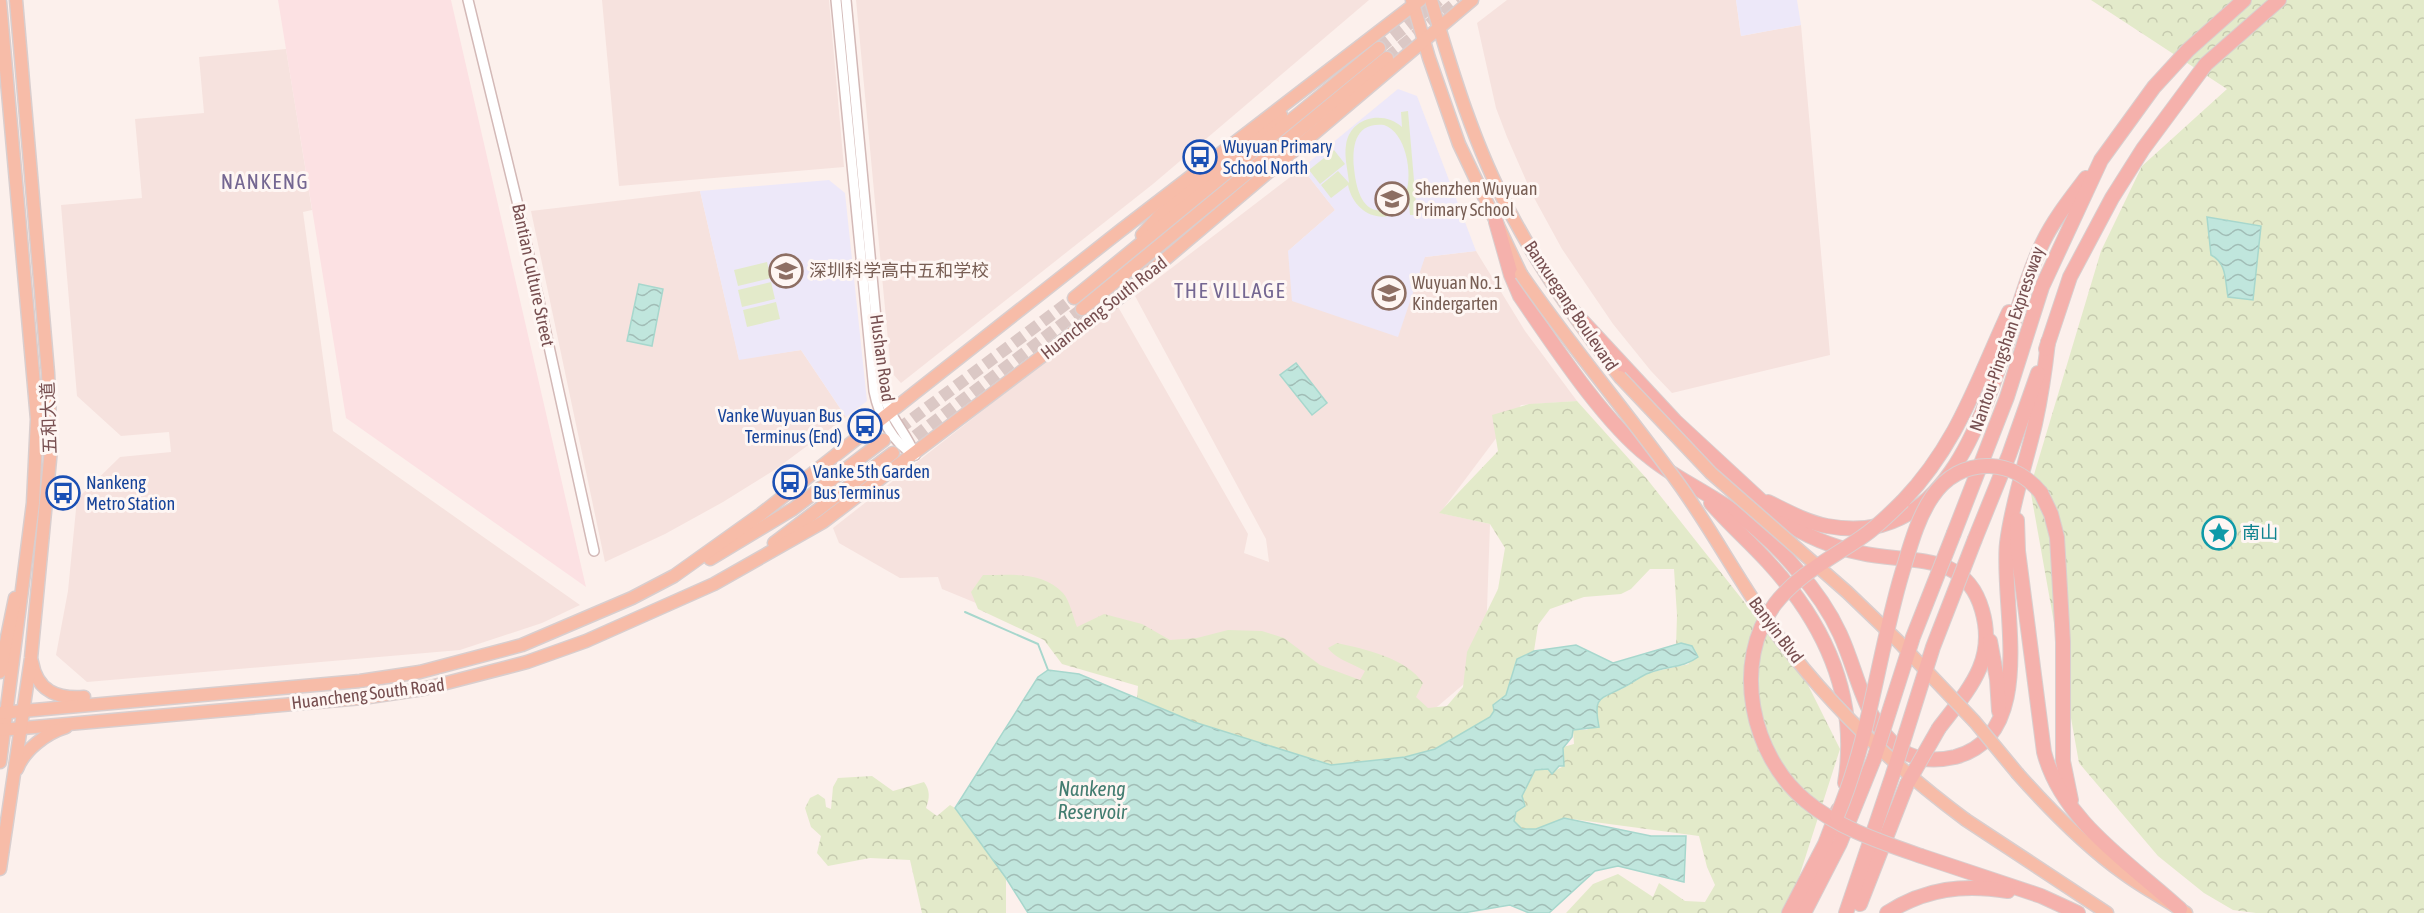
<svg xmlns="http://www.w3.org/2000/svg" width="2424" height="913" viewBox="0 0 2424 913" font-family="'Asap Condensed','Noto Sans SC',sans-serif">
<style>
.residential{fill:#f6e2de}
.commercial{fill:#fce1e3}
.education{fill:#ede8f9}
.grass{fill:#e3eaca;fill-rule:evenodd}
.forest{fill:url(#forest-crowns)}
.water{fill:url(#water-waves);stroke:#a7d7cd;stroke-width:1.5}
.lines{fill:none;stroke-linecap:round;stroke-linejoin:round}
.stream{stroke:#a7d7cd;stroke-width:2}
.primary-tunnel{stroke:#dbc8c5;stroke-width:12;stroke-dasharray:12 6;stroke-linecap:butt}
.tertiary-casing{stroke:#d3b9b7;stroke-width:12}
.primary-casing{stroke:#d9cece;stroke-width:15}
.trunk-casing{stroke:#d9cece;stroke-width:16}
.tertiary{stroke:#fff;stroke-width:9}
.primary{stroke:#f7bca8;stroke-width:12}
.trunk{stroke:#f5b1ac;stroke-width:14}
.primary-bridge-casing{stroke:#d9cece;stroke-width:15;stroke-linecap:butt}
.trunk-bridge-casing{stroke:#d9cece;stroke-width:16;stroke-linecap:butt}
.primary-bridge{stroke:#f7bca8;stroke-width:12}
.trunk-bridge{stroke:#f5b1ac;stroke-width:14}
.labels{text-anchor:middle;stroke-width:6;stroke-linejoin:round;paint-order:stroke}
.transit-label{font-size:18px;fill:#164399;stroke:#fef6f3;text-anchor:start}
.education-label{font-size:18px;fill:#785e54;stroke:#fef6f3;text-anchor:start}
.street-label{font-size:18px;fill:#774f50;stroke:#fef6f3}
.culture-label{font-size:18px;fill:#0d838f;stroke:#fef6f3;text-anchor:start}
.water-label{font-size:20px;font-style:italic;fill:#427c70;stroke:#fef6f3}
.quarter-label{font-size:21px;letter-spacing:1.5px;fill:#746792;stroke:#fef6f3}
</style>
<defs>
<pattern id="forest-crowns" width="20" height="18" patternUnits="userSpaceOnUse" patternTransform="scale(1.5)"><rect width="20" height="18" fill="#e3eaca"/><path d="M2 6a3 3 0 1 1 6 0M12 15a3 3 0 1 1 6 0" fill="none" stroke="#c6caaf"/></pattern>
<pattern id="water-waves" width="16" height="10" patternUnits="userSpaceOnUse" patternTransform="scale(1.5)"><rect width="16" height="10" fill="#c0e6dd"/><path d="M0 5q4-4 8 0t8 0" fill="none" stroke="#a1bdb6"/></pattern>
</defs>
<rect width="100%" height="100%" fill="#fcf0ec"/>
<g class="residential">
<path d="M602,0H829L844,167L619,186Z"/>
<path d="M856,0H1369L1153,184L901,383L891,372Z"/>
<path d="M1507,0H1736L1741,36L1801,25L1830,355L1672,393L1651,371L1613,324L1562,249L1532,194L1507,137L1496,108L1477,23Z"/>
<path d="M286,49L312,210L303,212L333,431L580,605L542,623L460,650L87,682L56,655L68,591L77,499L120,457L171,452L169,432L121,436L77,396L61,205L142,198L135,119L204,113L199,57Z"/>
<path d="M1302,168L1335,210L1288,251L1425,257L1476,251L1525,331L1577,401L1521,405L1440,513L1490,524L1485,666L1411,729L1295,734L942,589L938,577L900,578L839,543L833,528L1117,305L1248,534L1244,553L1269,562L1266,539L1135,296Z"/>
<path d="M700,191L739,359L801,350L846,417L776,469L723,502L665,534L605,562L531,211Z"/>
</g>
<path class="commercial" d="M278,0H451L586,587L346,418Z"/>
<g class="education">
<path d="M1736,0H1797L1801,25L1741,36Z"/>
<path d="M1398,89L1417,96L1476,251L1425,257L1398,337L1292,301L1288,251L1335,210L1302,168Z"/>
<path d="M829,180L845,193L867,401L846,417L801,350L739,360L700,191Z"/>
</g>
<g class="grass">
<path d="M1408,111L1417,215H1410L1409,203C1387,229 1354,215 1348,185L1331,198L1321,185L1338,171L1349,183C1348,171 1344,157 1346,145C1350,117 1383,110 1402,127L1401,112ZM1384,125C1406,132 1413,174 1406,193C1403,201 1397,206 1390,209C1362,218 1356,188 1354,168C1352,146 1355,122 1384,125Z"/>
<path d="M1334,150L1345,164L1320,184L1309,170Z"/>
<path d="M767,262L771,278L738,286L734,270Z"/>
<path d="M771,282L775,299L742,307L738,290Z"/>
<path d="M776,302L780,319L747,327L743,310Z"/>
</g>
<g class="forest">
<path d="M2091,0H2424V913H2256L2233,910L2204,893L2158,856L2079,763L2030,488L2101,251L2142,166L2227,89Z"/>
<path d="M1577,401L1647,479L1805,679L1840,749L1792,899L1782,913H1566L1593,884L1618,874L1653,897L1659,883L1685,901L1705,902L1715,885L1707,867L1699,836L1564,818L1536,829H1521L1514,821L1522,796L1535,770L1548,769L1552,772L1564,766L1563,747L1574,744L1573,730H1587L1597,719L1595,716L1596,707L1603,696L1622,689L1648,673L1689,664L1676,647L1677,615L1674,569H1650L1631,589L1621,594L1584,597L1550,609L1538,625L1534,651L1517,659L1506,695L1493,705L1494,711L1490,717L1435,749L1405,757L1331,765L1194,722L1137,698L1138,686L1062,664L1044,640L978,609L971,592L983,575C1010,575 1043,571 1063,593C1070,601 1073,617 1077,627L1104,614L1142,624L1170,640L1197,638L1228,630L1262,631L1284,638L1320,665L1360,680L1365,671C1354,664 1335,659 1328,648L1337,643C1365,649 1406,658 1423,683L1416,697L1428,708L1447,706L1463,687L1467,652L1498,589L1505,548L1490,524L1439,513L1498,451L1492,415L1529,404Z"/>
<path d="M872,776L893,791L924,782C930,790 930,798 926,808L937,816L950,805L955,808L1006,878V913H922L910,860L870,858L828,866L817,853L821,836L811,827L805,808L810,798L818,794L825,799L826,807L831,809L833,787L838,778Z"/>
</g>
<g class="water">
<path d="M2207,217L2261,226L2253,300L2228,297C2225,281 2227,263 2211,255Z"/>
<path d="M639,284L663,289L652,346L627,341Z"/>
<path d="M1296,363L1327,403L1312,415L1280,375Z"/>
<path d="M1681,643L1692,646L1698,657C1684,668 1665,666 1649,673C1640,676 1633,683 1624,687C1599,700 1593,696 1599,727L1573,730L1572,737L1563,748L1564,766H1559L1552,774L1548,769L1535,770L1522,796L1525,806L1516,812L1514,821L1522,829H1536L1564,818L1651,836H1686L1684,882L1618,866L1595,871L1549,913H1529L1510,905L1463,913H1028L1006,878L955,808L1038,677L1048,670L1079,674L1194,722L1331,765L1405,757L1435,749L1490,717L1494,711L1493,705L1506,695L1517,659L1534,651L1576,645L1613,663Z"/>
</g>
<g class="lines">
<path class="stream" d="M965,612L1038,644L1048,670"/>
<g class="primary-tunnel">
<path d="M1379,48L1439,0"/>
<path d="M1387,58L1459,0"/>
<path d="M884,440L1074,298"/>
<path d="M901,447L1082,309"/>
</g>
<defs>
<g id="tertiary">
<path d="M468,0L517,201L594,551"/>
<path d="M836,0L874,391C879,416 892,443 915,455"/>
<path d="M846,0L883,393C890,419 906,432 915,455"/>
</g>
<g id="primary">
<path d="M1412,0L1429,58L1459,144L1521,274"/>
<path d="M1431,0C1452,72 1475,148 1511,214C1541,271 1580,326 1620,377"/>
<path d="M0,2L37,419L33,503L0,762"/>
<path d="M1142,235L1160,215L1281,115"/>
<path d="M1074,298L1379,48"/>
<path d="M1082,309L1387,58"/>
<path d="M774,543L893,453"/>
<path d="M710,559L793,509L884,440"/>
<path d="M32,662C37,691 57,699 84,697"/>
<path d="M0,672L15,598"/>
<path d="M0,713L360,681L420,672L522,645L632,598L674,576L761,514L1120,231L1420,0"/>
<path d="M0,730L362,698L423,689L527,662L586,641L714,584L823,522L1124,294L1472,0"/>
<path d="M17,769C24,750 46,733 66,727"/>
<path d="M2018,774C2050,810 2084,845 2123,873C2143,888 2165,899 2186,913"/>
<path d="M1966,820L2107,913"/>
<path d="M0,869L31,658L51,449L48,373L16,0"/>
</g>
<g id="trunk">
<path d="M1496,222L1511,275L1520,296C1553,344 1603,421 1648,456C1668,473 1691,484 1713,498C1743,515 1775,543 1797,570C1814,589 1829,610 1840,634C1859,675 1863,721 1901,750C1917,761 1937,761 1955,757C2040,735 2000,604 2007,543C2012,502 2026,463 2035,424C2041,397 2045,369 2048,342"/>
<path d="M1571,309L1675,421L1781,519C1805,536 1832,547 1861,553C1909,564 1965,550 1982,610C1997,661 1968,690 1939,728"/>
<path d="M2046,349L2070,277L2112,198L2143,149L2206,64L2279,0"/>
<path d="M2041,493L2051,514L2057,537L2063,642V761L2071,800"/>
<path d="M1903,501C1958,443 1976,383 2009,312"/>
<path d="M1768,502C1787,511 1806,522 1827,526C1978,555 1997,336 2043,242C2054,219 2071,198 2086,178"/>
<path d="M1711,503C1729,524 1750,542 1768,562C1825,624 1859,698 1845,783"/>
<path d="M2017,520L2018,551L2044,752C2062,821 2130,863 2180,909"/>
<path d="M1954,533L2007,397L2042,287L2101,160L2154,87L2188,50L2244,0"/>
<path d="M1975,539L2009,455L2038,373"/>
<path d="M1990,641L1997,679L1999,711"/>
<path d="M1921,856L2041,896L2078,913"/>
<path d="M1860,904L1907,784"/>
<path d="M1789,913L1825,844L1838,810"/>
<path d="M1804,913L1840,843L1874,759"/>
<path d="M1846,913L1893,774"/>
<path d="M1887,913C1926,888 1964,884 2008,891"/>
</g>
</defs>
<use href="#tertiary" class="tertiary-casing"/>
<use href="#primary" class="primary-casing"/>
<use href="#trunk" class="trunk-casing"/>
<use href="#tertiary" class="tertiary"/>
<use href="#primary" class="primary"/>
<use href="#trunk" class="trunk"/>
<defs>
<g id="primary-bridge">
<path d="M1521,274C1571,347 1628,413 1679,484C1714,533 1741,585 1776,633C1828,704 1896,768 1966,820"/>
<path d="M1620,377L1711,473L1847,592L1897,640L1975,722L2018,774"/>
</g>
<g id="trunk-bridge">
<path d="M1903,501C1890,514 1877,527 1862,537C1832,558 1798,574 1775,604C1731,662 1751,756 1806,801C1838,828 1881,842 1921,856"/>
<path d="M1874,759L1913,637L1954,533"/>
<path d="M1893,774L1933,647L1975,539"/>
<path d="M1907,784L1939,728"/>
<path d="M1837,816C1870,738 1878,654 1902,573C1910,547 1917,519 1932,497C1945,477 1966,465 1990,466C2010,467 2028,477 2041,493"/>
</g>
</defs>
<use href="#primary-bridge" class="primary-bridge-casing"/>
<use href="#trunk-bridge" class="trunk-bridge-casing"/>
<use href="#primary-bridge" class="primary-bridge"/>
<use href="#trunk-bridge" class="trunk-bridge"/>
</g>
<defs>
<symbol id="bus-ring" viewBox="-11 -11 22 22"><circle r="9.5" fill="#fef6f3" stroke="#1a4fb4" stroke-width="1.5"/><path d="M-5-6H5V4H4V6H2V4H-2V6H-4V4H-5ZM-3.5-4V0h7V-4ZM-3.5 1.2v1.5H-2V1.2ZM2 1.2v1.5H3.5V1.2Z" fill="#1a4fb4"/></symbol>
<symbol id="school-ring" viewBox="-11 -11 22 22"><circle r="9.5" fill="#fef6f3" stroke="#8d6e63" stroke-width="1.5"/><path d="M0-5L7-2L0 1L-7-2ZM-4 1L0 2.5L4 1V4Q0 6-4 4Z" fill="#8d6e63"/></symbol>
<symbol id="sight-ring" viewBox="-11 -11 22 22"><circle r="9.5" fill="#fef6f3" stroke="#0f9aa8" stroke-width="1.5"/><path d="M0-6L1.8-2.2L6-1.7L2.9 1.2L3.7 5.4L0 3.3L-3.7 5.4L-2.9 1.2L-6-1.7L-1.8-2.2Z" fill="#0f9aa8"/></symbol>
</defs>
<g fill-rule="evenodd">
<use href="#bus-ring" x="1181" y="138" width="38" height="38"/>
<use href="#school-ring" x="1373" y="180" width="38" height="38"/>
<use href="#school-ring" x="767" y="252" width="38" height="38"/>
<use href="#school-ring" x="1370" y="274" width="38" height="38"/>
<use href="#bus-ring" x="846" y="407" width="38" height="38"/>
<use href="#bus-ring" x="771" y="463" width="38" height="38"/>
<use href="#bus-ring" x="44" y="474" width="38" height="38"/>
<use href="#sight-ring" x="2200" y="514" width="38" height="38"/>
</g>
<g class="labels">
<g class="transit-label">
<text x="1223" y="153">Wuyuan Primary<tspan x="1223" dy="21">School North</tspan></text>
<text x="842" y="422" text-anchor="end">Vanke Wuyuan Bus<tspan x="842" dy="21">Terminus (End)</tspan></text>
<text x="813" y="478">Vanke 5th Garden<tspan x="813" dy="21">Bus Terminus</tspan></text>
<text x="86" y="489">Nankeng<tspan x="86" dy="21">Metro Station</tspan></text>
</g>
<g class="education-label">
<text x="1415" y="195">Shenzhen Wuyuan<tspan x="1415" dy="21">Primary School</tspan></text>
<text x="809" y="277">深圳科学高中五和学校</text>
<text x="1412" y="289">Wuyuan No. 1<tspan x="1412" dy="21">Kindergarten</tspan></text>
</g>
<g class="street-label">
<text transform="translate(533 275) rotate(78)" y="6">Bantian Culture Street</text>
<text transform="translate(1571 306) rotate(56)" y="6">Banxuegang Boulevard</text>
<text transform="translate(1104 308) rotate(-38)" y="6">Huancheng South Road</text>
<text transform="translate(2007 339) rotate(-71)" y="6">Nantou-Pingshan Expressway</text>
<text transform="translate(882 358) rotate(82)" y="6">Hushan Road</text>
<text transform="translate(49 418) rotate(-92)" y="6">五和大道</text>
<text transform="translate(1776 630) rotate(53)" y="6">Banyin Blvd</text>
<text transform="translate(368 694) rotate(-7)" y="6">Huancheng South Road</text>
</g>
<g class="culture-label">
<text x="2242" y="539">南山</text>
</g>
<g class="water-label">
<text x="1092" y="796">Nankeng<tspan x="1092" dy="23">Reservoir</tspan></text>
</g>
<g class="quarter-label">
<text x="265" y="189">NANKENG</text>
<text x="1230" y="298">THE VILLAGE</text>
</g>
</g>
</svg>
